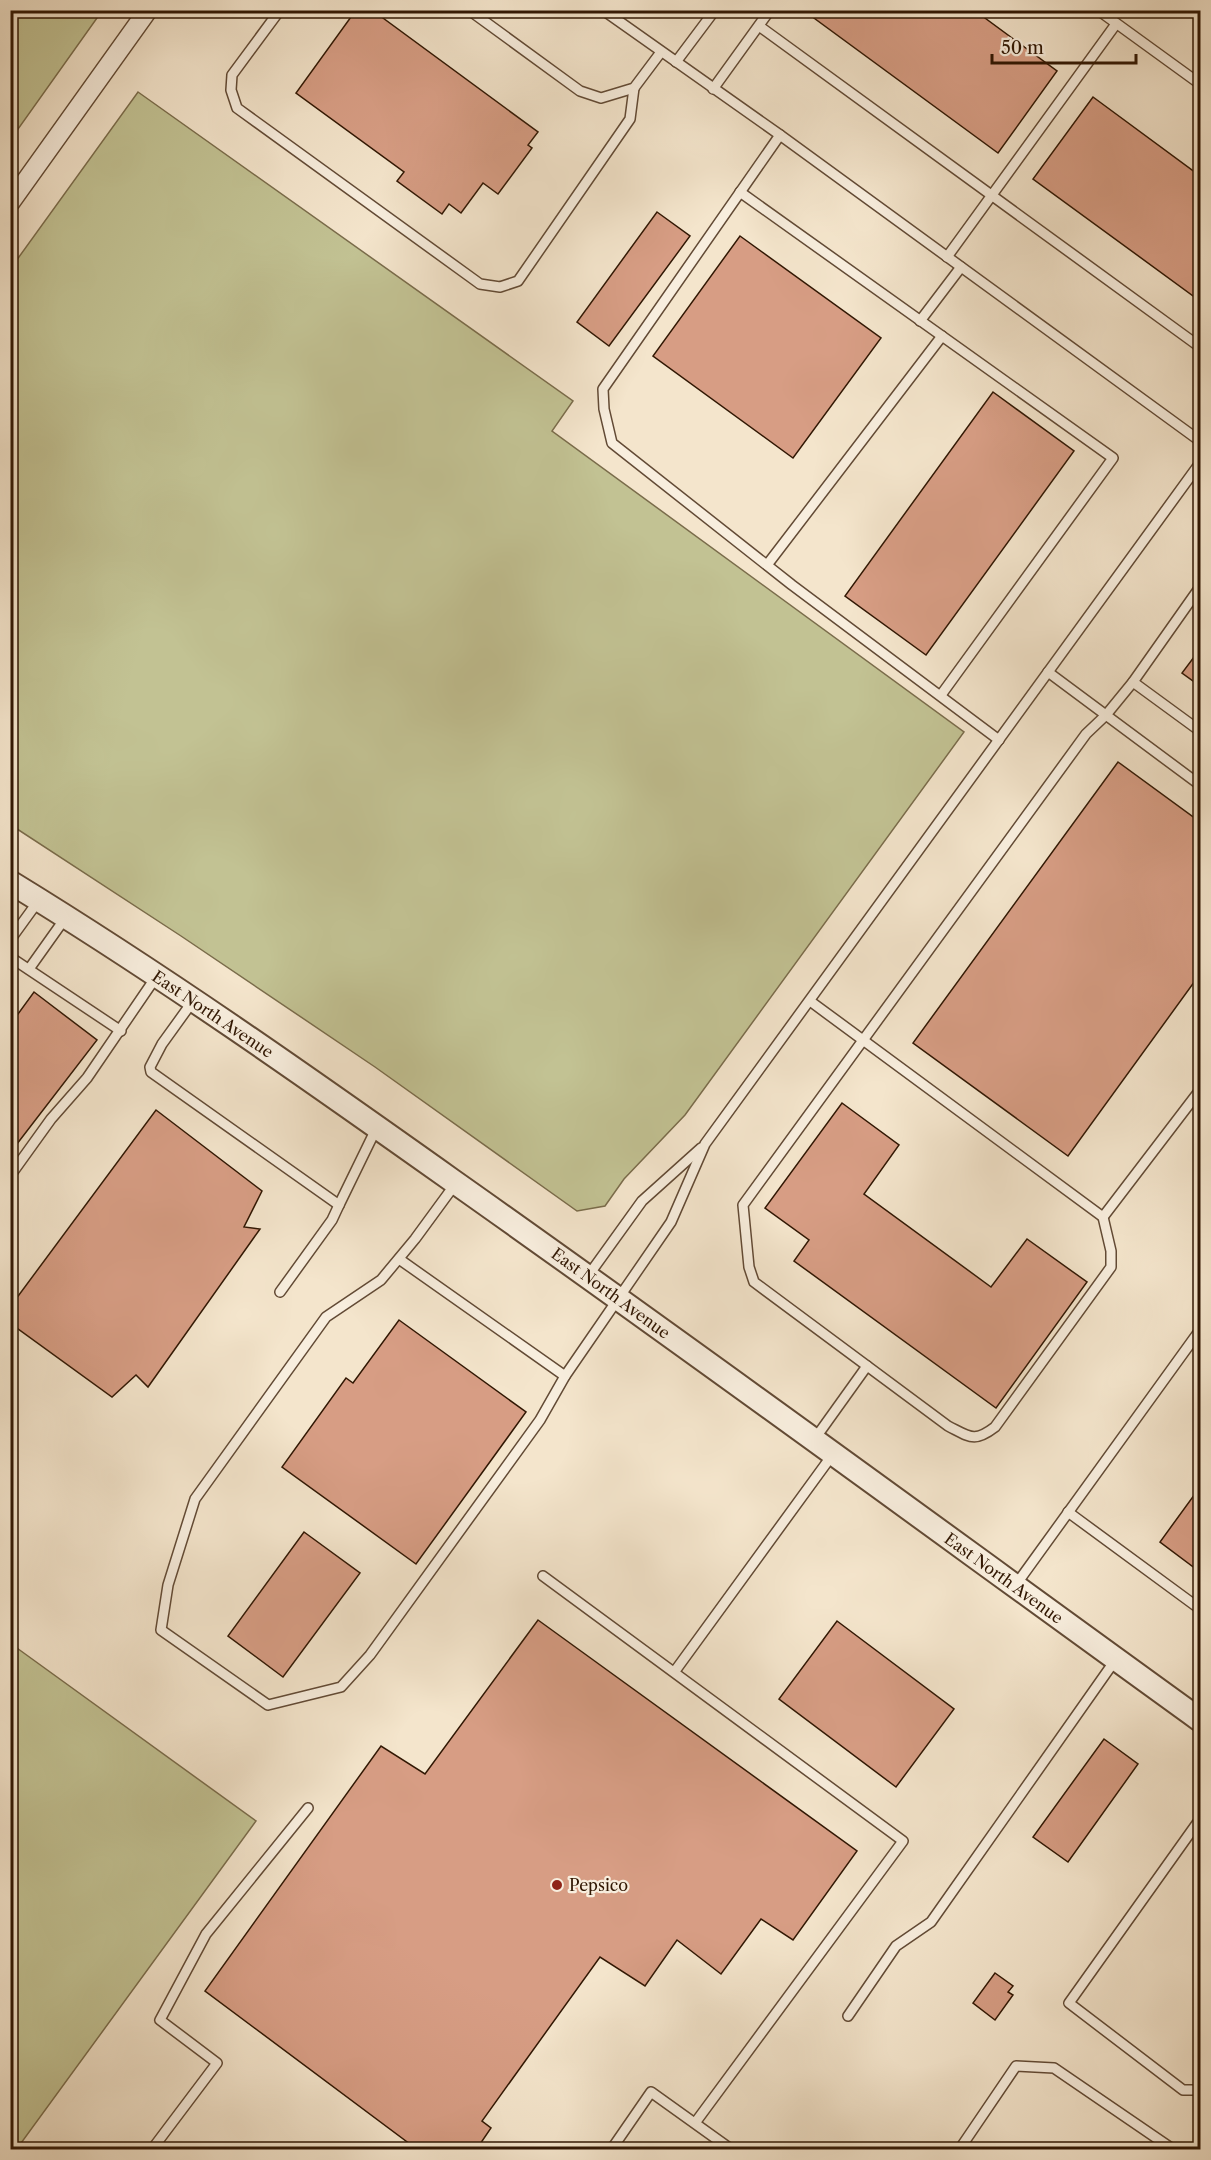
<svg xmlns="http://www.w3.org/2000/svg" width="1211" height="2160" viewBox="0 0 1211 2160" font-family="'Libre Caslon Text',serif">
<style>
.green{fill:#c2c293;stroke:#7a6c4b;stroke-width:1.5}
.building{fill:#d79d84;stroke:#311703;stroke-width:1.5}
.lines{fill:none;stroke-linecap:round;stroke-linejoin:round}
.service-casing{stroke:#624a35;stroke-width:12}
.minor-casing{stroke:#624a35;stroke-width:21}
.tertiary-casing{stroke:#624a35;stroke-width:26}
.service{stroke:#f8eede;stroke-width:9}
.minor{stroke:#f8eede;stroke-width:18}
.tertiary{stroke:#f8eede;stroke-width:22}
.poi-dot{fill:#8f2418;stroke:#f8eede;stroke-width:2}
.labels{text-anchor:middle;stroke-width:4.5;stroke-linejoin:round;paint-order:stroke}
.street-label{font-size:16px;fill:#311703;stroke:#f8eede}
.poi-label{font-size:16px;fill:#311703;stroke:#f8eede;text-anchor:start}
</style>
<rect width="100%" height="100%" fill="#f4e5cc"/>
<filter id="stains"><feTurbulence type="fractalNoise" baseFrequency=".00333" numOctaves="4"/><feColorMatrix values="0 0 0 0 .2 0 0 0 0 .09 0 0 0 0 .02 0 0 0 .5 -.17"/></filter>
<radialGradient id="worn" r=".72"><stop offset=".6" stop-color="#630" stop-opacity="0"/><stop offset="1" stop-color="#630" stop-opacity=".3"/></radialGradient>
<g class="green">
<path d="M11,10L102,11L11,139L10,11Z"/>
<path d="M138,92L573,401L552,431L964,732L685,1115L624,1179L605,1206L577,1211L375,1067L181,936L11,825V268Z"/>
<path d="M10,1643L256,1821L16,2150L10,2149Z"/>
</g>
<g class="building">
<path d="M356,10H372L538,132L528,145L532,148L498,194L483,183L461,213L449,204L442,214L397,181L404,172L296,93Z"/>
<path d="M803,10H974L1057,71L998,153Z"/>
<path d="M1093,97L1200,176V301L1033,179Z"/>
<path d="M657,212L690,236L609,346L577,322Z"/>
<path d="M740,236L881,338L793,458L653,356Z"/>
<path d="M993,392L1074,451L926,655L845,596Z"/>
<path d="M1200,649V686L1182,673Z"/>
<path d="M1118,762L1200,822V974L1068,1156L913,1043Z"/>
<path d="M34,992L97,1040L10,1153V1025Z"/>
<path d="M842,1103L899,1145L864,1194L991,1287L1027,1239L1087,1282L996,1408L794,1261L809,1240L765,1208Z"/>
<path d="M156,1110L262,1191L244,1227L260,1229L148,1387L136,1375L112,1397L10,1323V1307Z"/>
<path d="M399,1320L526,1412L416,1564L282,1467L346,1378L353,1383Z"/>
<path d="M1200,1487V1572L1160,1542Z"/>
<path d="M304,1532L360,1573L283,1677L228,1636Z"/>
<path d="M538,1620L857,1851L793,1940L761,1919L721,1974L677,1940L645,1986L600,1957L482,2121L491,2128L476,2150H418L205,1991L381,1746L425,1774Z"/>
<path d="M837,1621L954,1709L896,1787L779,1699Z"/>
<path d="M1104,1739L1138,1764L1068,1862L1033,1837Z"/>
<path d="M995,1973L1013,1986L1008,1992L1013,1995L995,2020L973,2003Z"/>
</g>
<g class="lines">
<defs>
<g id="service">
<path d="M280,10L232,75L231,90L237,108L480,284L500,287L518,281L630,119L634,88"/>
<path d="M469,10L580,91L601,98L634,88L661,52"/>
<path d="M603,10L780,135L1200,441"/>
<path d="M1098,10L1200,84"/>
<path d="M759,26L1200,347"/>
<path d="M676,62L715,10"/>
<path d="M713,89L770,10"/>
<path d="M780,135L603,389L604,409L612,443L792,585L999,740"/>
<path d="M740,192L1113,458L941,695"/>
<path d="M947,257L1116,24"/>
<path d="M920,321L961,267"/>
<path d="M767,565L942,336"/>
<path d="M1200,587L1133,682L1200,731"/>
<path d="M1048,672L1200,785"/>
<path d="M10,940L39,900"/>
<path d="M10,957L121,1031"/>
<path d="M29,969L66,917"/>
<path d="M193,1001L162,1044L150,1067L151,1072L339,1205L377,1127"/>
<path d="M810,1001L1103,1217L1200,1090"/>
<path d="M10,1176L51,1119L87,1078L156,977"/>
<path d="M456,1183L415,1239L381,1280L326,1317L195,1499L168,1585L161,1630L268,1705L341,1687L370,1655L540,1420L565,1376L671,1222L705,1144L1200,463"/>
<path d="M1103,1217L1111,1251V1267L995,1427C974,1443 970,1437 948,1426L754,1282L749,1267L743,1205L1086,734L1106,715L1133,682"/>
<path d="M399,1259L565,1376"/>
<path d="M588,1276L642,1201L701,1148"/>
<path d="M280,1292L332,1220L339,1205"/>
<path d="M814,1440L867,1366"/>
<path d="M1068,1512L1200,1609"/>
<path d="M543,1576L903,1841L695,2123"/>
<path d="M1015,1586L1200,1330"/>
<path d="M675,1671L833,1454"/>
<path d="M1200,1819L1069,2003L1183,2090H1200"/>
<path d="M848,2016L896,1946L931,1922L1116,1659"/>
<path d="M153,2148L217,2063L160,2020L206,1934L308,1808"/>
<path d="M611,2150L651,2092L732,2150"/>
<path d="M959,2150L1016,2066L1054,2068L1174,2150"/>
</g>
<path id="minor" d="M10,203L148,10"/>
<path id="tertiary" d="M10,882C162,975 308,1078 453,1181C704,1358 951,1540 1200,1720"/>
</defs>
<use href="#service" class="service-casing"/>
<use href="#minor" class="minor-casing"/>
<use href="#tertiary" class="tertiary-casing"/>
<use href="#service" class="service"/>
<use href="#minor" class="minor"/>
<use href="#tertiary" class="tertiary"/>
</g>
<circle class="poi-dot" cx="557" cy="1885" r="6"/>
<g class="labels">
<g class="street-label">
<text transform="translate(213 1014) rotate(34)" y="6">East North Avenue</text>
<text transform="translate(611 1293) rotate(36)" y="6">East North Avenue</text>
<text transform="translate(1004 1578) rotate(36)" y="6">East North Avenue</text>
</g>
<g class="poi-label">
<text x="569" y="1891">Pepsico</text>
</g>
</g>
<rect width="1211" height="2160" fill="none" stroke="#f4e5cc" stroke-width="36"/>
<rect x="12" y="12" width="1187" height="2136" fill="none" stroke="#311703" stroke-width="3"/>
<rect x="18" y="18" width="1175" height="2124" fill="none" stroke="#311703" stroke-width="1.5"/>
<path d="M992 54v9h144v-9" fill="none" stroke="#311703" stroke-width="3"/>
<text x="1001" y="54" font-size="18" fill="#311703" stroke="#f8eede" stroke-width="4.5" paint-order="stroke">50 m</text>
<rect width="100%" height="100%" filter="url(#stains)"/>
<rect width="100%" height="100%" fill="url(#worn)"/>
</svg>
